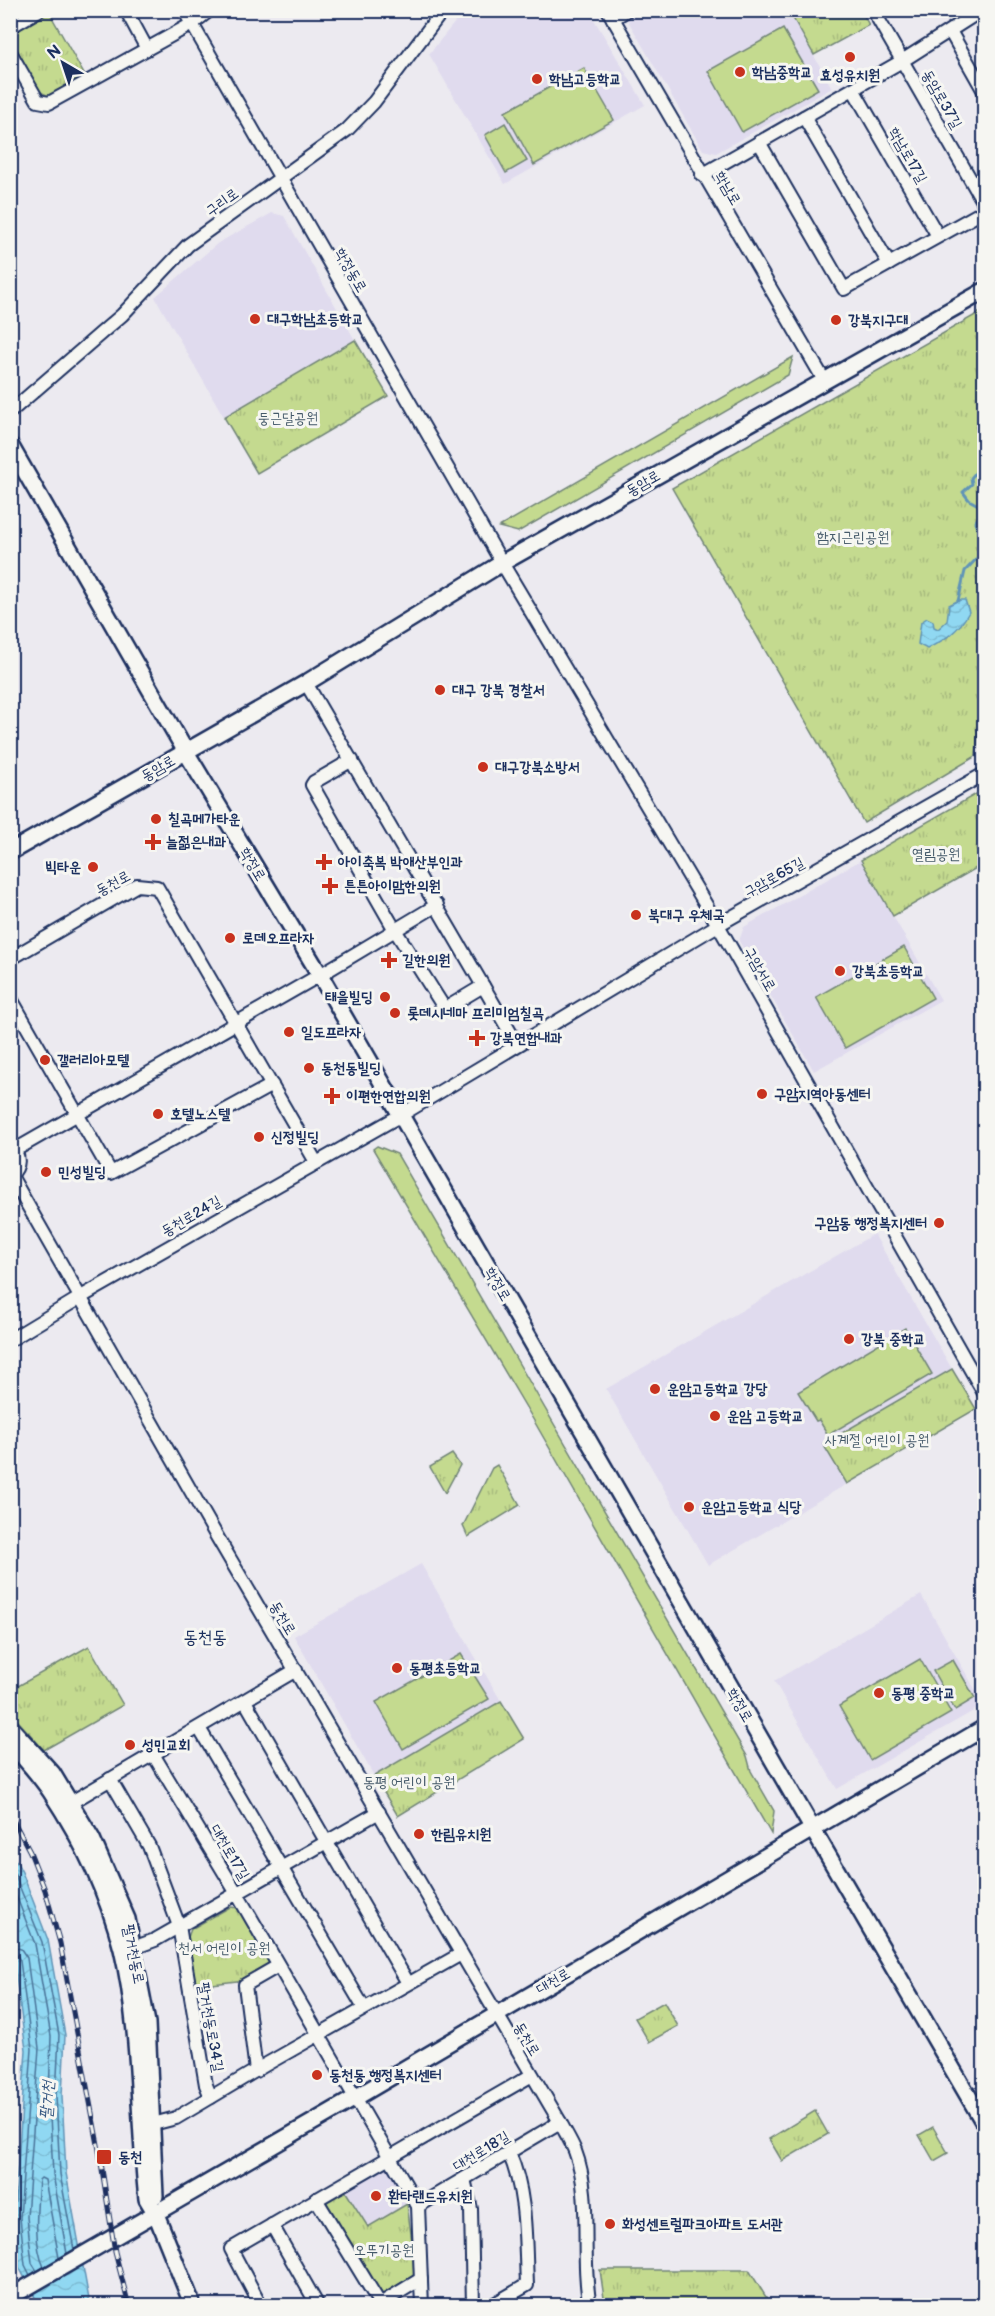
<svg xmlns="http://www.w3.org/2000/svg" width="995" height="2316" viewBox="0 0 995 2316" font-family="'Balsamiq Sans','Poor Story',sans-serif">
<style>
.built{fill:#e0dbee}
.grass{fill:#c4da8f;stroke:#708476;stroke-width:1.5}
.park{fill:url(#park-tufts);stroke:#708476;stroke-width:1.5}
.water{fill:url(#water-waves);stroke:#6194b7;stroke-width:1.5}
.lines{fill:none;stroke-linecap:round;stroke-linejoin:round}
.shore{stroke:#4a7399;stroke-width:1.5}
.stream{stroke:#6194b7;stroke-width:3}
.minor-casing{stroke:#1b2f5e;stroke-width:16}
.major-casing{stroke:#1b2f5e;stroke-width:20}
.minor{stroke:#f6f6f2;stroke-width:12}
.major{stroke:#f6f6f2;stroke-width:15}
.rail-casing{stroke:#1b2f5e;stroke-width:5}
.rail{stroke:#f6f6f2;stroke-width:3;stroke-dasharray:9;stroke-linecap:butt}
.poi-dot{fill:#c8321e;stroke:#f6f6f2;stroke-width:2}
.labels{text-anchor:middle;stroke-width:6;stroke-linejoin:round;paint-order:stroke}
.poi-label{font-size:15px;font-weight:bold;fill:#1b2f5e;stroke:#f6f6f2;text-anchor:start}
.street-label{font-size:15px;fill:#1b2f5e;stroke:#f6f6f2}
.park-label{font-size:15px;fill:#455a6a;stroke:#f6f6f2}
.water-label{font-size:16px;font-style:italic;fill:#385983;stroke:#f6f6f2}
.quarter-label{font-size:18px;fill:#1b2f5e;stroke:#f6f6f2}
</style>
<defs>
<pattern id="park-tufts" width="24" height="20" patternUnits="userSpaceOnUse" patternTransform="scale(1.5)"><rect width="24" height="20" fill="#c4da8f"/><path d="M3 7l-1-3M5 7V3M7 7l1-3M15 17l-1-3M17 17v-4M19 17l1-3" fill="none" stroke="#a8bb7e"/></pattern>
<pattern id="water-waves" width="16" height="10" patternUnits="userSpaceOnUse" patternTransform="scale(1.5)"><rect width="16" height="10" fill="#90d8f2"/><path d="M0 5q4-4 8 0t8 0" fill="none" stroke="#7cbad2"/></pattern>
</defs>
<rect width="100%" height="100%" fill="#eceaf0"/>
<filter id="ink" filterUnits="userSpaceOnUse"><feTurbulence type="fractalNoise" baseFrequency=".0167" numOctaves="2"/><feDisplacementMap in="SourceGraphic" scale="12" xChannelSelector="R" yChannelSelector="G"/><feConvolveMatrix kernelMatrix="1 2 1 2 8 2 1 2 1" color-interpolation-filters="sRGB"/></filter>
<g filter="url(#ink)">
<g class="built">
<path d="M640,10L789,11L832,88L716,153L703,150L627,19Z"/>
<path d="M464,11H589L645,105L505,184L429,54Z"/>
<path d="M272,213L284,216L355,340L224,417L155,297L218,243Z"/>
<path d="M861,860L941,1000L814,1071L739,941L744,927Z"/>
<path d="M874,1234L952,1369L824,1444L847,1484L708,1565L606,1389Z"/>
<path d="M421,1564L501,1701L374,1776L294,1636Z"/>
<path d="M921,1595L984,1705L837,1789L774,1681Z"/>
<path d="M388,2163L397,2177L407,2204L368,2227L344,2189Z"/>
</g>
<g class="grass">
<path d="M783,29L818,89L742,132L708,71Z"/>
<path d="M584,68L614,120L534,165L505,112Z"/>
<path d="M505,123L527,161L506,173L485,135Z"/>
<path d="M793,357L788,375L518,532L499,527Z"/>
<path d="M904,947L933,998L845,1048L816,997Z"/>
<path d="M377,1146L397,1154L747,1756L751,1771L774,1811L771,1834L530,1414L373,1149Z"/>
<path d="M905,1328L932,1374L828,1435L819,1420L816,1421L798,1392Z"/>
<path d="M461,1654L489,1699L403,1749L376,1702Z"/>
<path d="M920,1659L951,1713L870,1760L839,1706Z"/>
<path d="M953,1660L975,1698L955,1710L933,1671Z"/>
<path d="M933,2127L948,2153L934,2161L919,2135Z"/>
</g>
<g class="park">
<path d="M789,11H861L869,25L814,55Z"/>
<path d="M49,12L85,76L49,96L40,92L12,40L14,32Z"/>
<path d="M984,310V657L976,756L864,823L672,488Z"/>
<path d="M355,340L388,396L257,473L224,417Z"/>
<path d="M983,790L978,867L893,916L861,860Z"/>
<path d="M952,1369L976,1409L847,1484L823,1444Z"/>
<path d="M452,1454L460,1465L445,1493L430,1467Z"/>
<path d="M497,1465L520,1505L468,1537L463,1526L492,1468Z"/>
<path d="M89,1646L123,1705L44,1750L11,1713V1690Z"/>
<path d="M501,1701L524,1739L398,1816L374,1776Z"/>
<path d="M230,1907L240,1908L270,1960L267,1968L245,1980L196,1986L188,1937L191,1929Z"/>
<path d="M664,2002L678,2026L649,2042L635,2018Z"/>
<path d="M815,2111L828,2134L782,2161L769,2139Z"/>
<path d="M344,2189L368,2227L407,2204L417,2280L382,2300L323,2201Z"/>
<path d="M600,2270H749L771,2305H605Z"/>
</g>
<g class="water">
<path d="M959,600H965L969,612C958,632 947,638 927,649L918,644L921,622L927,618L933,621L934,627L938,629L947,621L949,605Z"/>
<path d="M10,1850L22,1872L48,1940L65,2035L62,2096L66,2173L90,2305H39L19,2267L14,2218L26,2050L14,1962L11,1950Z"/>
</g>
<g class="lines">
<g class="shore">
<path d="M10,1863L42,1942L59,2035L56,2096L60,2174L74,2250"/>
<path d="M10,1880L35,1944L51,2036L49,2096L53,2174L67,2254"/>
<path d="M10,1946L21,1949L27,1958L39,2048L27,2217L32,2263L37,2271"/>
<path d="M10,1953L17,1955L20,1961L32,2049L20,2218L25,2265L30,2275"/>
<path d="M44,2267C33,2244 37,2206 39,2180L41,2178L45,2180L59,2258"/>
</g>
<path class="stream" d="M958,601L965,571L983,552V538L975,522L980,516V506L969,500L963,492L972,484L971,478L976,472"/>
<defs>
<g id="minor">
<path d="M126,10L147,49"/>
<path d="M184,10L502,563L718,925L984,1393"/>
<path d="M608,10L824,380"/>
<path d="M873,10L984,203"/>
<path d="M613,19L627,10"/>
<path d="M10,27L39,10"/>
<path d="M950,31L984,91"/>
<path d="M10,52L38,101L49,103L192,24L210,10"/>
<path d="M853,89L938,236"/>
<path d="M804,117L889,264"/>
<path d="M759,142L844,289L984,211"/>
<path d="M702,175L902,61L982,10"/>
<path d="M10,412L122,315L188,245L347,130L374,102L443,10"/>
<path d="M306,683L517,1044"/>
<path d="M352,760L314,782L312,785L395,930L443,1006L448,1007L483,986"/>
<path d="M10,959L137,885L157,887L316,1162"/>
<path d="M10,997L111,1173L272,1085"/>
<path d="M10,1147C21,1155 20,1167 10,1176"/>
<path d="M15,1150L320,975L437,905"/>
<path d="M11,1176L216,1535L560,2122C565,2132 571,2141 575,2151C593,2198 580,2256 590,2306"/>
<path d="M10,1340L81,1297L401,1115L718,925L984,774"/>
<path d="M245,1701L408,1983"/>
<path d="M199,1728L364,2008"/>
<path d="M153,1754L236,1892L418,2206L422,2306"/>
<path d="M110,1779L149,1846L179,1926L206,2085L211,2097"/>
<path d="M70,1803L296,1670"/>
<path d="M133,1948L155,1940L379,1812"/>
<path d="M256,2071L245,1985L278,1966"/>
<path d="M153,2124L176,2118L265,2065L461,1954"/>
<path d="M464,2179L471,2209L473,2306"/>
<path d="M316,2199L380,2304L421,2279"/>
<path d="M418,2206L560,2122"/>
<path d="M272,2225L318,2306"/>
<path d="M261,2306L231,2249L532,2075"/>
<path d="M491,2306L527,2285C525,2240 527,2194 509,2153"/>
<path d="M977,2306L984,2301"/>
</g>
<g id="major">
<path d="M10,445L186,752L320,975L812,1828L984,2123"/>
<path d="M10,852L306,683L502,563L984,291"/>
<path d="M10,1727L52,1773L92,1839L127,1919L147,2023L155,2196"/>
<path d="M10,1742C24,1758 39,1774 51,1792C82,1839 108,1894 122,1949C141,2028 138,2118 147,2199L156,2214L193,2306"/>
<path d="M10,2297L355,2098L984,1728"/>
</g>
</defs>
<use href="#minor" class="minor-casing"/>
<use href="#major" class="major-casing"/>
<use href="#minor" class="minor"/>
<use href="#major" class="major"/>
<defs>
<path id="rail" d="M10,1814L30,1852L45,1890L60,1943L99,2150L115,2252L129,2306"/>
</defs>
<use href="#rail" class="rail-casing"/>
<use href="#rail" class="rail"/>
</g>
</g>
<g class="poi-dot">
<circle cx="850" cy="57" r="6"/>
<circle cx="740" cy="72" r="6"/>
<circle cx="537" cy="79" r="6"/>
<circle cx="255" cy="319" r="6"/>
<circle cx="836" cy="320" r="6"/>
<circle cx="440" cy="690" r="6"/>
<circle cx="483" cy="767" r="6"/>
<circle cx="156" cy="819" r="6"/>
<path d="M150 833h6v6h6v6h-6v6h-6v-6h-6v-6h6z"/>
<path d="M321 853h6v6h6v6h-6v6h-6v-6h-6v-6h6z"/>
<circle cx="93" cy="867" r="6"/>
<path d="M327 877h6v6h6v6h-6v6h-6v-6h-6v-6h6z"/>
<circle cx="636" cy="915" r="6"/>
<circle cx="230" cy="938" r="6"/>
<path d="M386 951h6v6h6v6h-6v6h-6v-6h-6v-6h6z"/>
<circle cx="840" cy="971" r="6"/>
<circle cx="385" cy="997" r="6"/>
<circle cx="395" cy="1013" r="6"/>
<circle cx="289" cy="1032" r="6"/>
<path d="M474 1029h6v6h6v6h-6v6h-6v-6h-6v-6h6z"/>
<circle cx="45" cy="1060" r="6"/>
<circle cx="309" cy="1068" r="6"/>
<circle cx="762" cy="1094" r="6"/>
<path d="M329 1087h6v6h6v6h-6v6h-6v-6h-6v-6h6z"/>
<circle cx="158" cy="1114" r="6"/>
<circle cx="259" cy="1137" r="6"/>
<circle cx="46" cy="1172" r="6"/>
<circle cx="939" cy="1223" r="6"/>
<circle cx="849" cy="1339" r="6"/>
<circle cx="655" cy="1389" r="6"/>
<circle cx="715" cy="1416" r="6"/>
<circle cx="689" cy="1507" r="6"/>
<circle cx="397" cy="1668" r="6"/>
<circle cx="879" cy="1693" r="6"/>
<circle cx="130" cy="1745" r="6"/>
<circle cx="419" cy="1834" r="6"/>
<circle cx="317" cy="2075" r="6"/>
<rect x="96" y="2149" width="16" height="16" rx="3"/>
<circle cx="376" cy="2196" r="6"/>
<circle cx="610" cy="2224" r="6"/>
</g>
<g class="labels">
<g class="poi-label">
<text x="752" y="77">학남중학교</text>
<text x="850" y="80" text-anchor="middle">효성유치원</text>
<text x="549" y="84">학남고등학교</text>
<text x="267" y="324">대구학남초등학교</text>
<text x="848" y="325">강북지구대</text>
<text x="452" y="695">대구 강북 경찰서</text>
<text x="495" y="772">대구강북소방서</text>
<text x="168" y="824">칠곡메가타운</text>
<text x="166" y="847">늘젊은내과</text>
<text x="338" y="867">아이축복 박애산부인과</text>
<text x="81" y="872" text-anchor="end">빅타운</text>
<text x="344" y="891">튼튼아이맘한의원</text>
<text x="648" y="920">북대구 우체국</text>
<text x="242" y="943">로데오프라자</text>
<text x="402" y="965">길한의원</text>
<text x="852" y="976">강북초등학교</text>
<text x="373" y="1002" text-anchor="end">태을빌딩</text>
<text x="407" y="1018">롯데시네마 프리미엄칠곡</text>
<text x="301" y="1037">일도프라자</text>
<text x="490" y="1043">강북연합내과</text>
<text x="57" y="1065">갤러리아모텔</text>
<text x="321" y="1073">동천동빌딩</text>
<text x="774" y="1099">구암지역아동센터</text>
<text x="346" y="1101">이편한연합의원</text>
<text x="170" y="1119">호텔노스텔</text>
<text x="271" y="1142">신정빌딩</text>
<text x="58" y="1177">민성빌딩</text>
<text x="927" y="1228" text-anchor="end">구암동 행정복지센터</text>
<text x="861" y="1344">강북 중학교</text>
<text x="667" y="1394">운암고등학교 강당</text>
<text x="727" y="1421">운암 고등학교</text>
<text x="701" y="1512">운암고등학교 식당</text>
<text x="409" y="1673">동평초등학교</text>
<text x="891" y="1698">동평 중학교</text>
<text x="142" y="1750">성민교회</text>
<text x="431" y="1839">한림유치원</text>
<text x="329" y="2080">동천동 행정복지센터</text>
<text x="118" y="2162">동천</text>
<text x="388" y="2201">환타랜드유치원</text>
<text x="622" y="2229">화성센트럴파크아파트 도서관</text>
</g>
<g class="street-label">
<text transform="translate(942 99) rotate(60)" y="5">동암로37길</text>
<text transform="translate(908 155) rotate(60)" y="5">학남로17길</text>
<text transform="translate(728 188) rotate(60)" y="5">학남로</text>
<text transform="translate(222 202) rotate(-36)" y="5">구리로</text>
<text transform="translate(351 270) rotate(60)" y="5">학정동로</text>
<text transform="translate(643 483) rotate(-30)" y="5">동암로</text>
<text transform="translate(158 768) rotate(-30)" y="5">동암로</text>
<text transform="translate(253 864) rotate(59)" y="5">학정로</text>
<text transform="translate(774 877) rotate(-29)" y="5">구암로65길</text>
<text transform="translate(113 883) rotate(-28)" y="5">동천로</text>
<text transform="translate(760 969) rotate(60)" y="5">구암서로</text>
<text transform="translate(191 1216) rotate(-30)" y="5">동천로24길</text>
<text transform="translate(498 1284) rotate(60)" y="5">학정로</text>
<text transform="translate(283 1618) rotate(59)" y="5">동천로</text>
<text transform="translate(740 1705) rotate(60)" y="5">학정로</text>
<text transform="translate(230 1852) rotate(59)" y="5">대천로17길</text>
<text transform="translate(134 1954) rotate(79)" y="5">팔거천동로</text>
<text transform="translate(553 1981) rotate(-30)" y="5">대천로</text>
<text transform="translate(211 2027) rotate(80)" y="5">팔거천동로34길</text>
<text transform="translate(527 2039) rotate(59)" y="5">동천로</text>
<text transform="translate(481 2151) rotate(-31)" y="5">대천로18길</text>
</g>
<g class="park-label">
<text x="288" y="423">둥근달공원</text>
<text x="853" y="542">함지근린공원</text>
<text x="936" y="859">열림공원</text>
<text x="877" y="1445">사계절 어린이 공원</text>
<text x="409" y="1787">동평 어린이 공원</text>
<text x="224" y="1953">천서 어린이 공원</text>
<text x="384" y="2255">오뚜기공원</text>
</g>
<g class="water-label">
<text transform="translate(46 2100) rotate(-86)" y="6">팔거천</text>
</g>
<g class="quarter-label">
<text x="205" y="1643">동천동</text>
</g>
</g>
<rect width="995" height="2316" fill="none" stroke="#f6f6f2" stroke-width="36"/>
<rect x="18" y="18" width="959" height="2280" fill="none" stroke="#1b2f5e" stroke-width="2" filter="url(#ink)"/>
<g transform="translate(63 63) rotate(321)" stroke="#f6f6f2" stroke-width="4.5" paint-order="stroke">
<path d="M0-4.5L10 22L0 15L-10 22Z" fill="#1b2f5e"/>
<text y="-9" font-size="16" font-weight="bold" text-anchor="middle" fill="#1b2f5e">N</text>
</g>
</svg>
